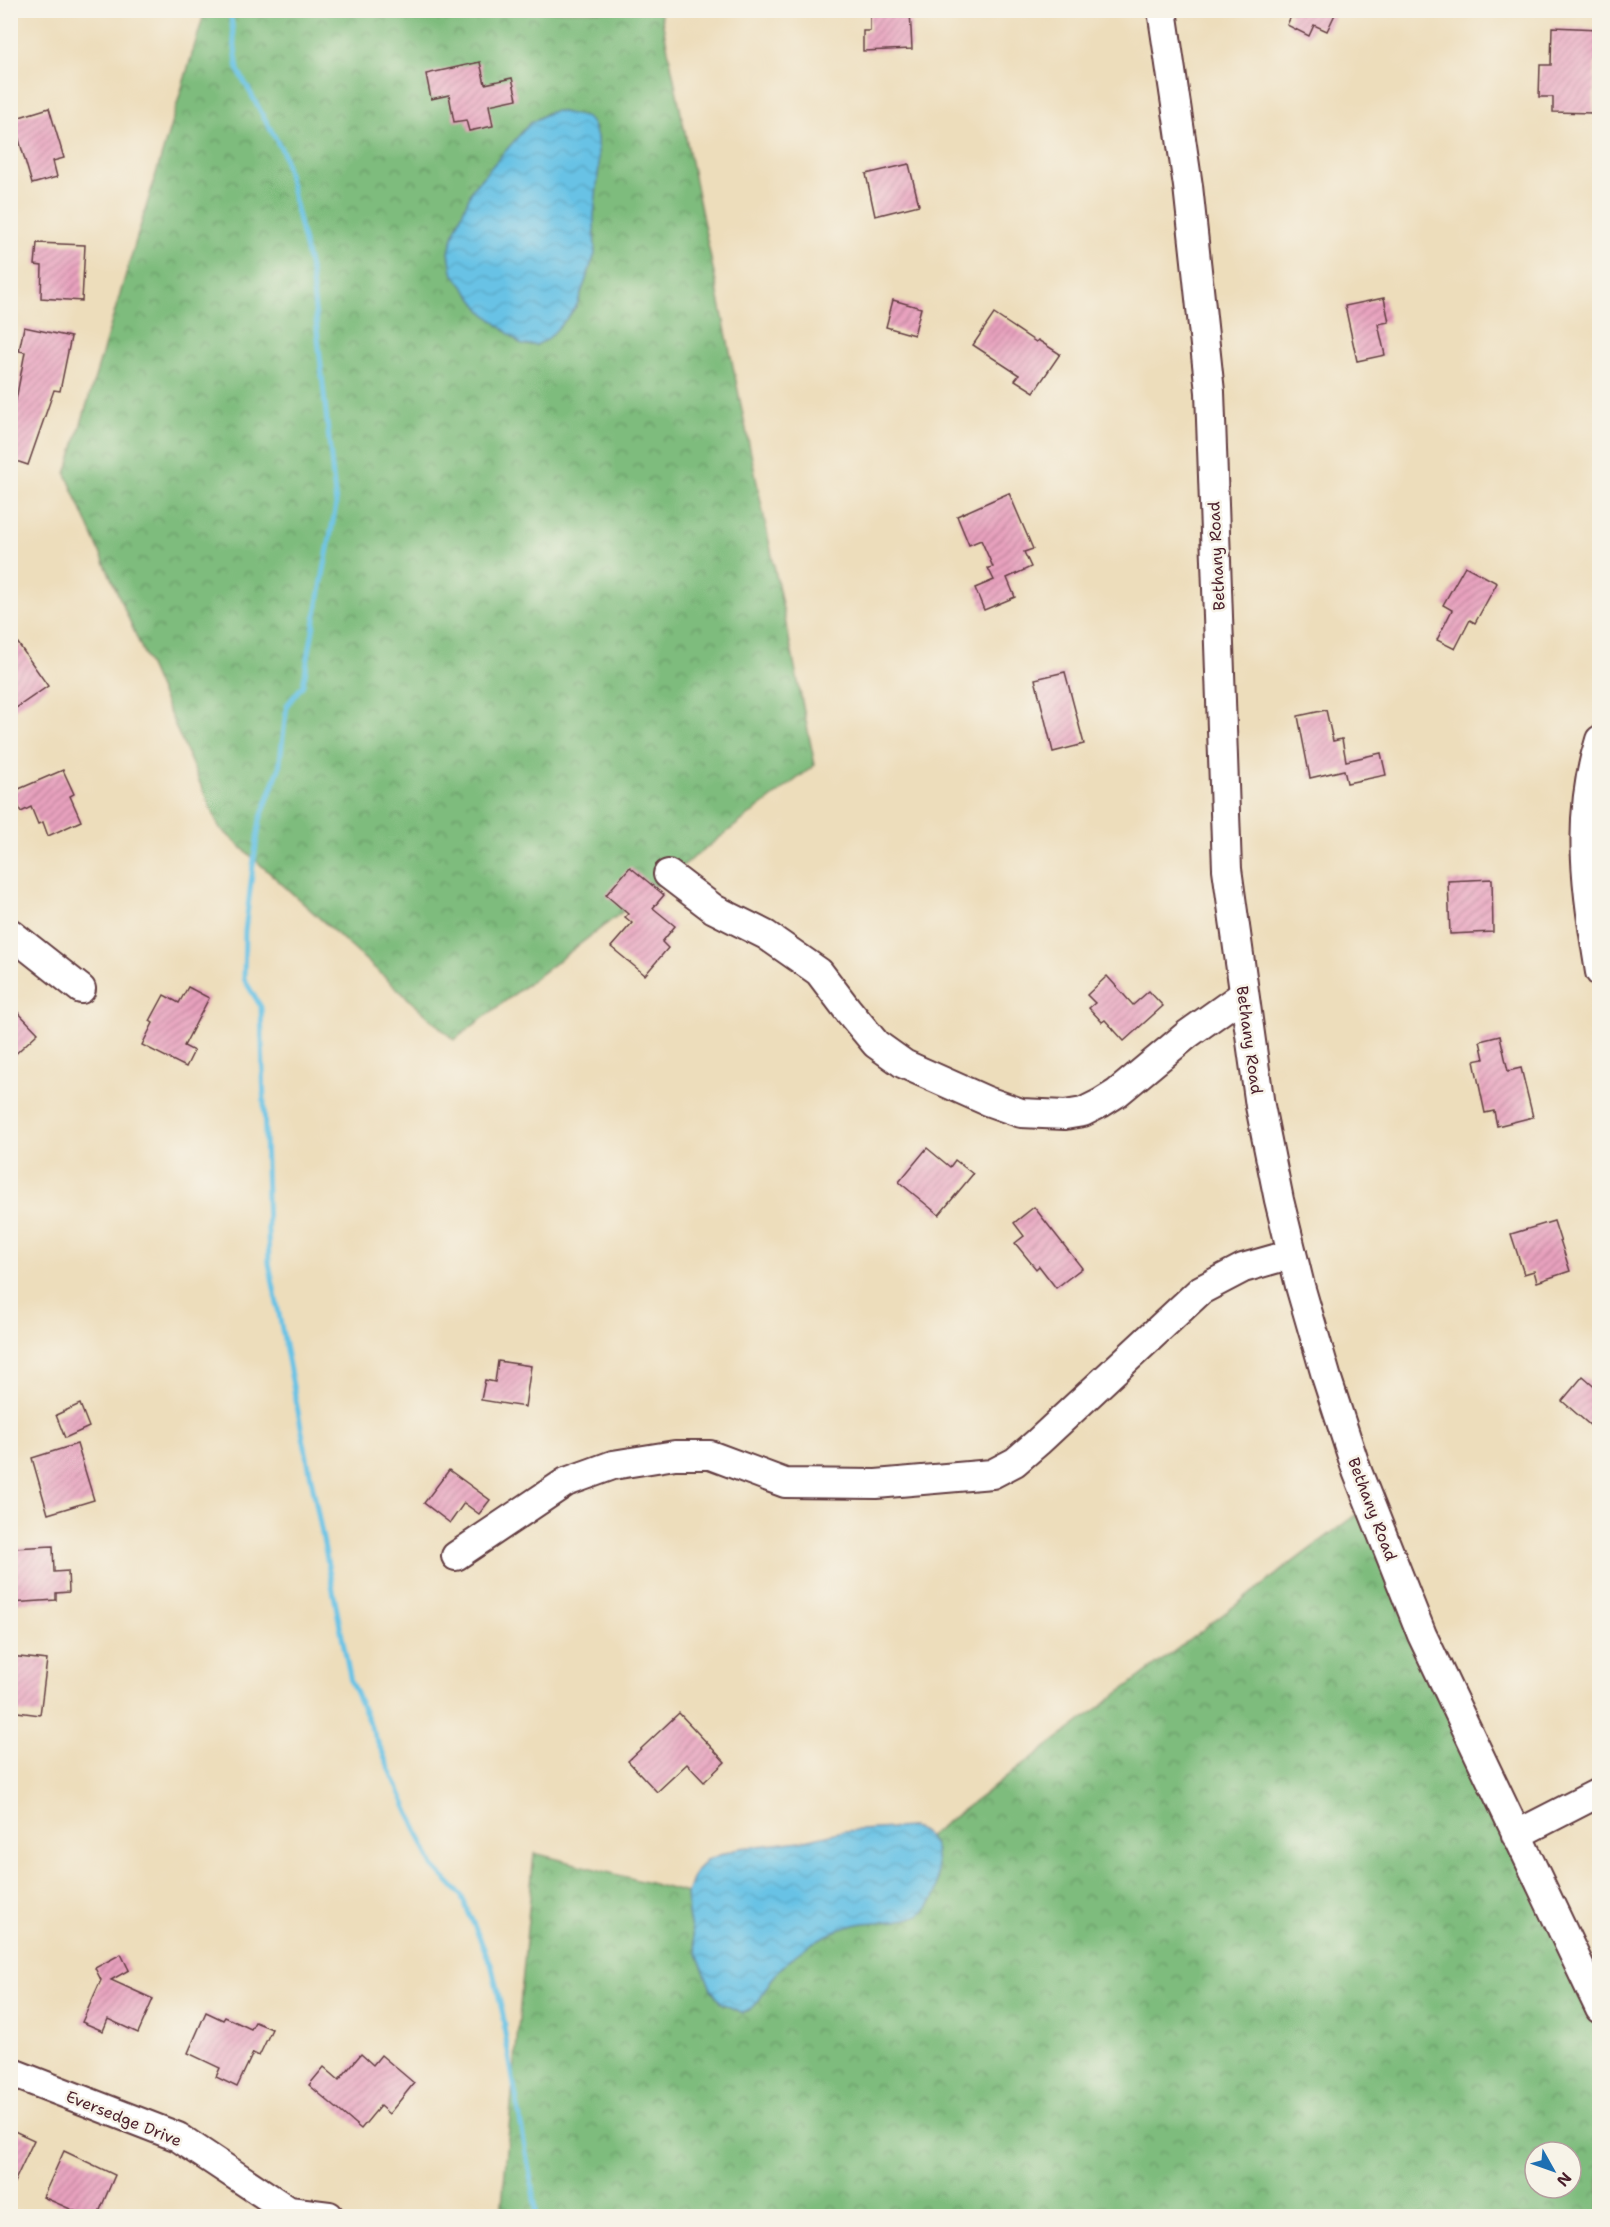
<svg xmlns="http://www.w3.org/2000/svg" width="1610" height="2227" viewBox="0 0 1610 2227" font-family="'Shantell Sans',sans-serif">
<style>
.forest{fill:url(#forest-crowns);stroke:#646e54;stroke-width:1.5;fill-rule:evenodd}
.water{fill:url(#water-waves);stroke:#587088;stroke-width:1.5}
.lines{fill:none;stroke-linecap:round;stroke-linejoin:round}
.stream{stroke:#67c2e5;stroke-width:5}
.building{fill:url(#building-hatch)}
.minor-casing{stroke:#623c41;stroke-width:32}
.minor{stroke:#fff;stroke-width:28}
.labels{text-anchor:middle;stroke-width:5;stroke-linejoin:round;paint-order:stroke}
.street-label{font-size:16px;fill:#4a1f2b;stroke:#f7f3e8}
</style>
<defs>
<pattern id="forest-crowns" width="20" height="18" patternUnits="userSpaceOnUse" patternTransform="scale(1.5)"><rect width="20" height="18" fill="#7ebc7d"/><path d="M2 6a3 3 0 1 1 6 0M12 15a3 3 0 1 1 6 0" fill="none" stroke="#699867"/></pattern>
<pattern id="water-waves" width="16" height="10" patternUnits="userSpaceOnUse" patternTransform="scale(1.5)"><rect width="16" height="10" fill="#67c2e5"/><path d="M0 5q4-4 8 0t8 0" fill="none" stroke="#5ba6c5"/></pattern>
<pattern id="building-hatch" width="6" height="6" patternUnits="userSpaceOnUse" patternTransform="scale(1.5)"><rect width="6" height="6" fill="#e8a1be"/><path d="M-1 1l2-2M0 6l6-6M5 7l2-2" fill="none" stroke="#be839b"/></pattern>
</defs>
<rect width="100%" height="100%" fill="#f7f3e8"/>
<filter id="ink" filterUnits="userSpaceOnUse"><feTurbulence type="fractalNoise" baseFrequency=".0167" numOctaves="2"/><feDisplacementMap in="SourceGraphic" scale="12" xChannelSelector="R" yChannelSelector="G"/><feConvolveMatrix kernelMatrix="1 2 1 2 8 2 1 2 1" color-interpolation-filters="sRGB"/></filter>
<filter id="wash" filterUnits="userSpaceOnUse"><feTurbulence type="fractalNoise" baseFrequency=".008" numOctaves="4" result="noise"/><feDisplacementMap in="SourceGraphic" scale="24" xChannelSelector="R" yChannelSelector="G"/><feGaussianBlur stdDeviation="1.35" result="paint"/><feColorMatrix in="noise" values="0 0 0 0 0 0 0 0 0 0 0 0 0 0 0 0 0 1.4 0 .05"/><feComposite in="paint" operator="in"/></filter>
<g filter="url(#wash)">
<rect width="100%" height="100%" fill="#edddbb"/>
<g class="forest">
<path d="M205,11H660L815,765L454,1040L219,827L66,474Z"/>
<path d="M1362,1510L1599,2018V2216H501L534,1853L810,1925ZM1535,2152H1571V2188H1535Z"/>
</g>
<g class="water">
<path d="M558,111L585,117L592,123L597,137L599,167L594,216L595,254L577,305L569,316L547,340L536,345H522L483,312L452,272L449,252L455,230L473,188L529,124L549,112Z"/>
<path d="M911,1827C924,1831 936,1841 936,1855C937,1869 940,1888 933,1900C918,1928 885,1919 859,1924C843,1927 823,1936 809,1945C796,1954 781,1967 772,1979C762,1992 760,2007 743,2013L721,2003L711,1989L696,1951L688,1915L687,1893L694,1874L706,1860L740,1848L801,1841L844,1831Z"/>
</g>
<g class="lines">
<path class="stream" d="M230,10L238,70L283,152L311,273L336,505L303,685L287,705L279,769L260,820L253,866L245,931L244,979L261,1007L269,1263L351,1682L433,1866L461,1895L492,1967L505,2024L504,2028L536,2209V2216"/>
</g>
<g id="blocks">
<g class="building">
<path d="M870,10H910L912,49L863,51V31H870Z"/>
<path d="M1285,10H1337L1327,31L1314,25L1309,36L1287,25L1292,14Z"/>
<path d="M1552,27L1599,29V62H1595L1593,113L1553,112V97H1539L1540,65H1551Z"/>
<path d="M480,62L485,84L512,78L517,99L489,105L493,126L469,131L466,120L454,122L449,95L431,99L426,74Z"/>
<path d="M49,108L64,158L53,161L57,177L32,184L13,119Z"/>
<path d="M909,164L919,205L875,216L866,174Z"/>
<path d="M37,243L85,245L82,301L41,298L42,266L35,265Z"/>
<path d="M1384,298L1389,322L1378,324L1385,355L1357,361L1345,306Z"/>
<path d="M893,300L921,308L914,335L886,327Z"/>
<path d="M994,314L1036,342L1038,340L1060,354L1034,392L1015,380L1019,375L973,345Z"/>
<path d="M24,327L71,337L60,391L54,390L28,465L10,459V399L16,400L25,352L19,351Z"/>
<path d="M1009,493L1033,549L1024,552L1031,567L1007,578L1015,597L984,610L975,588L994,580L988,568L993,567L981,540L969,545L957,516Z"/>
<path d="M1465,566L1497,583L1475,623L1470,620L1455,649L1437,640L1452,610L1443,605Z"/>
<path d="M10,632L48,686L10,712Z"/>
<path d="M1065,672L1084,744L1053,752L1035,679Z"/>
<path d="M1326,710L1333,741L1342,739L1346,761L1381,753L1386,775L1347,783L1344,770L1310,778L1298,716Z"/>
<path d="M63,770L74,794L70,796L81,821L48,836L43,822L38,824L31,807L21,812L12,792Z"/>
<path d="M630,867L664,895L653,908L675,926L662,942L668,948L645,975L611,947L632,923L625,917L628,914L606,895Z"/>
<path d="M1492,879L1493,932L1450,934L1448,881Z"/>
<path d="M1107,976L1133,1005L1149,991L1163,1006L1124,1041L1105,1020L1102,1022L1089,1008L1095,1003L1087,995Z"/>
<path d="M188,987L209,998L184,1046L194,1051L186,1067L142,1045L153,1023L150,1021L164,995L179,1003Z"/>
<path d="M10,1004L38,1033L10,1059Z"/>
<path d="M1500,1036L1508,1071L1521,1068L1533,1117L1497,1126L1494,1111L1485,1113L1474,1061L1484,1059L1480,1041Z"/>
<path d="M927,1148L950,1167L955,1160L973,1174L939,1215L899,1182Z"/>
<path d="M1034,1207L1082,1268L1056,1288L1039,1266L1036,1269L1015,1243L1024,1236L1014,1223Z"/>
<path d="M1554,1221L1570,1271L1537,1282L1534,1271L1524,1274L1511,1234Z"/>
<path d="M498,1361L531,1366L525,1407L481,1400L485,1380L495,1382Z"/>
<path d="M1583,1376L1599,1390V1433L1562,1401Z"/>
<path d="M80,1404L89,1427L65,1438L56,1415Z"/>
<path d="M77,1444L94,1500L48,1514L32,1458Z"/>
<path d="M449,1470L490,1500L479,1514L464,1503L450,1523L424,1503Z"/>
<path d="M53,1546L54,1572L68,1571L69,1592L56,1593V1600L10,1603V1579H13L12,1548Z"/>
<path d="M10,1656L47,1660L40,1715L10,1711Z"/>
<path d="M679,1713L725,1762L704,1782L687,1764L657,1792L628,1761Z"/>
<path d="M121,1954L129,1970L111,1980L153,1999L138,2033L108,2019L103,2031L82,2022L101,1980L95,1968Z"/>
<path d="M206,2012L223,2020L225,2017L251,2029L255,2022L272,2029L259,2056L253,2053L237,2087L216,2077L220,2068L188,2053Z"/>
<path d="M361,2054L373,2065L381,2055L414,2083L389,2114L380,2106L361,2129L309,2085L324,2067L339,2080Z"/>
<path d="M10,2129L34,2140L10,2191Z"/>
<path d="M64,2151L115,2175L97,2217H72L75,2211L43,2197Z"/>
</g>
</g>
</g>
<g filter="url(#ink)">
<use href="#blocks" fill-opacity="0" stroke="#623c41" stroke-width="1.5"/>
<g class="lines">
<defs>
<g id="minor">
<path d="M1162,10L1188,186L1210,392L1227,869L1260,1106L1279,1200L1300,1286L1327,1379L1357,1471L1422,1635L1600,2009"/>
<path d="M1600,740C1575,819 1587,892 1600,972"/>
<path d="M668,874L714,909L766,935L819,972L847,1009L876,1044L904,1064L987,1101L1021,1113L1065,1115L1083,1112L1101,1103L1117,1093L1188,1034L1243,995"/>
<path d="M10,933L81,989"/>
<path d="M456,1556L566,1482L613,1465L675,1455H710L785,1483L876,1484L992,1474L1015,1462L1038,1442L1201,1290L1243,1268L1292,1254"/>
<path d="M1516,1835L1600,1792"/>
<path d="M10,2072L178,2137L289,2211L329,2216"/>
</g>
</defs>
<use href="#minor" class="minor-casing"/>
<use href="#minor" class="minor"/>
</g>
</g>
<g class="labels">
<g class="street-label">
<text transform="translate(1216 556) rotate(-93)" y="6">Bethany Road</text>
<text transform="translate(1250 1040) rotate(82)" y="6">Bethany Road</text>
<text transform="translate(1373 1509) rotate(69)" y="6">Bethany Road</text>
<text transform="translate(124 2118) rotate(22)" y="6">Eversedge Drive</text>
</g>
</g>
<rect width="1610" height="2227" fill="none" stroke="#f7f3e8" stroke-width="36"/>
<g transform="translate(1553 2170) rotate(130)"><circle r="28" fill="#f7f3e8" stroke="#b29e9c" stroke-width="1.5"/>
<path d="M0-4.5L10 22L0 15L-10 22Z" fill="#1f6fb2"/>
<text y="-9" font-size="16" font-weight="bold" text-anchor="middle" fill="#4a1f2b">N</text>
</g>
</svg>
